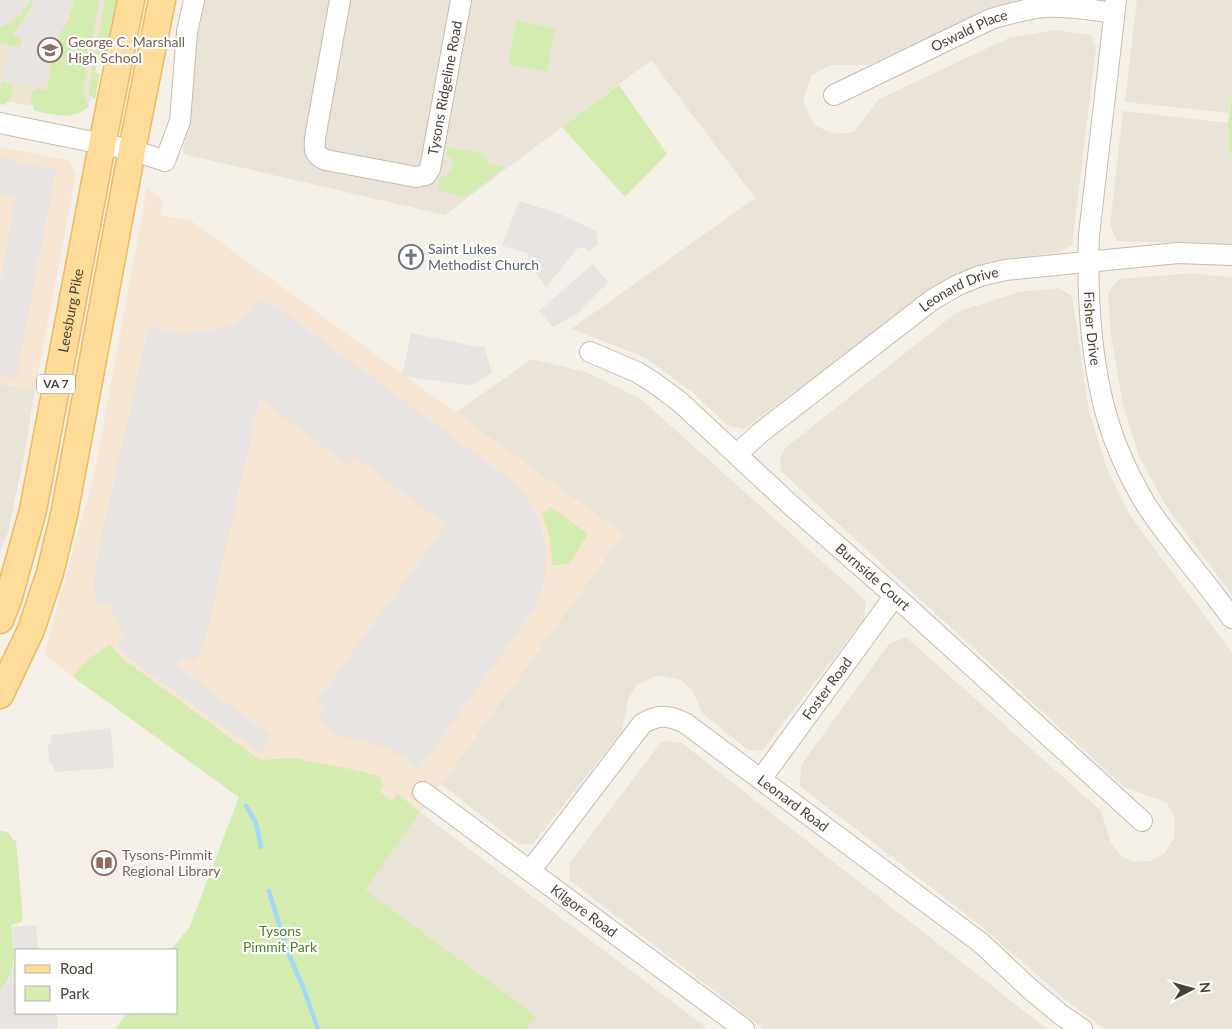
<svg xmlns="http://www.w3.org/2000/svg" width="1232" height="1029" viewBox="0 0 1232 1029" font-family="Lato,sans-serif">
<style>
.residential{fill:#eae3d7}
.commercial{fill:#f8e6d4}
.education{fill:#efe5d2}
.green{fill:#d4ecb0}
.parking{fill:#e7e4e1}
.lines{fill:none;stroke-linecap:round;stroke-linejoin:round}
.stream{stroke:#a2d8f5;stroke-width:4.5}
.minor-casing{stroke:#c5bbae;stroke-width:22}
.major-casing{stroke:#ecba61;stroke-width:29}
.minor{stroke:#fff;stroke-width:20}
.major{stroke:#ffdc99;stroke-width:26}
.labels{text-anchor:middle;stroke-width:4.5;stroke-linejoin:round;paint-order:stroke}
.shield{fill:#fff;stroke:#807a73;stroke-width:1}
.shield-label{font-size:12px;font-weight:bold;fill:#4a4137}
.street-label{font-size:14px;fill:#4a4137;stroke:#fff}
.education-label{font-size:14px;fill:#785e54;stroke:#fff;text-anchor:start}
.worship-label{font-size:14px;fill:#5b616d;stroke:#fff;text-anchor:start}
.park-label{font-size:14px;fill:#4d8125;stroke:#fff}
</style>
<rect width="100%" height="100%" fill="#f5f1e9"/>
<g class="residential">
<path d="M203,0H1017L957,25L868,65H830L811,76L803,101L814,125L834,134L854,132L879,99L1009,38L1055,30L1091,35L1096,48L1072,245L1060,252L992,261L948,279L744,429L727,425L691,391L644,357L571,329L755,198L651,60L445,215L183,154L190,98L194,40Z"/>
<path d="M1137,0H1232V92L1229,113L1125,102Z"/>
<path d="M1123,111L1228,123L1229,153L1232,152V244L1117,241L1110,225Z"/>
<path d="M1194,273L1232,278V595L1166,506L1139,456L1123,405L1111,336L1108,293L1119,279Z"/>
<path d="M1059,288L1072,296L1089,411L1107,469L1129,514L1232,653V1029H1105L1068,1002L981,926L800,786L801,765L889,644L906,637L1101,811L1111,843L1121,856L1135,862L1151,861L1165,853L1174,838L1175,817L1166,802L1124,787L781,471L780,459L785,448L957,312L1019,292Z"/>
<path d="M532,359L589,373L641,399L866,601L864,619L762,751L748,750L703,714L692,690L681,680L658,675L637,685L628,699L622,731L533,844H518L441,784L623,534L455,413Z"/>
<path d="M0,384L35,390L24,457L8,532L0,551Z"/>
<path d="M662,741L682,743L1047,1029H764L569,880L570,863Z"/>
<path d="M420,812L708,1029H527L536,1016L364,890Z"/>
</g>
<g class="commercial">
<path d="M0,147L68,160L76,174L35,390L0,384Z"/>
<path d="M147,188L163,200L160,215L190,220L623,534L364,890L44,655L94,475Z"/>
</g>
<path class="education" d="M0,0H108L90,101L87,107L70,113L0,100Z"/>
<g class="green">
<path d="M30,0H33L32,6L13,35L22,41L20,46L19,47L0,43V27L13,21L18,16L20,18L23,13L21,12L22,9L24,10L28,5Z"/>
<path d="M74,0H99L83,92L86,102L89,106C73,122 54,114 35,111C32,105 27,91 38,89C41,88 44,89 47,90L53,53L43,51L41,45L43,43L46,42L55,45C63,28 70,20 74,0Z"/>
<path d="M105,0H120L108,60H103L102,63H97L95,72L100,74L96,97L94,99L90,96L89,90Z"/>
<path d="M517,21L555,29L547,72L508,64Z"/>
<path d="M1,82C11,81 15,89 11,98C10,99 6,103 4,105L0,104Z"/>
<path d="M619,85L667,154L625,197L562,127Z"/>
<path d="M1232,93V152L1229,154L1228,123Z"/>
<path d="M448,147L482,153L486,158V162C491,166 497,165 503,165L504,168L466,197C460,198 459,196 454,194C448,192 443,192 438,189L439,179L451,172L453,157L447,155Z"/>
<path d="M551,507L588,534L569,564C562,564 559,566 552,565C552,547 549,530 542,513Z"/>
<path d="M110,644L122,658L260,760L293,758L351,769L380,776L383,785L380,792L391,801L398,794L420,812L365,890L536,1016L527,1029H115L127,1013H176V950H171L190,926L239,797L73,677C85,662 94,654 110,644Z"/>
<path d="M0,831C8,831 10,834 13,840L16,841L23,918L21,922L11,925C14,951 19,970 0,991Z"/>
</g>
<g class="parking">
<path d="M0,0H25V3L13,19L0,26Z"/>
<path d="M35,0H71L65,24L52,44L42,42L39,53L50,55L44,88L2,80L9,49L21,48L25,42L16,36L34,7Z"/>
<path d="M0,158L56,170L16,378L0,375V282L16,198L0,194Z"/>
<path d="M519,201L560,214L596,231L598,244L589,251L583,247L578,248L546,287L527,260L529,254L502,246Z"/>
<path d="M593,264L608,282L577,314L553,327L539,311Z"/>
<path d="M258,298L280,309L512,481L528,498L541,524L546,549V570L542,589L535,608L419,769L387,747L340,736L318,720L325,709L316,702L446,525L356,457H353L348,465L277,412L260,397L209,623L202,649L194,663L187,658H184L177,666L271,736L260,753L141,668L125,655L116,645L124,639L125,636L108,604L96,606L94,583L97,558L149,325L180,334L229,327L254,309Z"/>
<path d="M411,333L479,347L484,346L492,373L474,384L467,385L402,376Z"/>
<path d="M111,728L114,768L55,772L53,765L49,762L48,746L51,743V735Z"/>
<path d="M36,925L38,950H16V1013H57L58,1029H0V991L8,983L15,961L12,927Z"/>
</g>
<g class="lines">
<g class="stream">
<path d="M246,806L256,823L261,847"/>
<path d="M269,891L287,950L303,987L318,1029"/>
</g>
<defs>
<g id="minor">
<path id="s1" d="M340,0L315,138C314,151 314,155 326,160L416,177L426,175L430,169L461,0"/>
<path id="s2" d="M1116,0L1089,235C1087,289 1090,345 1102,398C1110,434 1126,471 1145,503C1158,524 1175,544 1190,564C1205,582 1218,600 1232,618"/>
<path id="s3" d="M834,95L991,19C1008,14 1026,9 1044,7C1067,5 1091,10 1114,13"/>
<path d="M0,123L132,150L165,161L180,121L187,32L194,0"/>
<path id="s4" d="M590,352L637,372L653,382L680,402L793,507L905,605L1142,821"/>
<path id="s5" d="M737,454L760,433L932,300L958,285L980,276L1005,270L1178,253L1232,255"/>
<path id="s6" d="M761,779L894,597"/>
<path id="s7" d="M423,792L744,1029"/>
<path id="s8" d="M530,871L642,724C658,714 668,715 685,723L981,943L1029,988L1060,1014L1082,1029"/>
</g>
<g id="major">
<path id="s9" d="M0,620L8,600L33,510L102,145L131,0"/>
<path d="M0,695L31,630L50,573L64,515L132,150L162,0"/>
</g>
</defs>
<use href="#minor" class="minor-casing"/>
<use href="#major" class="major-casing"/>
<use href="#minor" class="minor"/>
<use href="#major" class="major"/>
</g>
<defs>
<symbol id="school-ring" viewBox="-11 -11 22 22"><circle r="9.5" fill="#fff" stroke="#8d6e63" stroke-width="1.5"/><path d="M0-5L7-2L0 1L-7-2ZM-4 1L0 2.5L4 1V4Q0 6-4 4Z" fill="#8d6e63"/></symbol>
<symbol id="church-ring" viewBox="-11 -11 22 22"><circle r="9.5" fill="#fff" stroke="#6b7280" stroke-width="1.5"/><path d="M-1.2-6h2.4v3.5h3.3v2.4h-3.3V6h-2.4V-.1h-3.3v-2.4h3.3Z" fill="#6b7280"/></symbol>
<symbol id="library-ring" viewBox="-11 -11 22 22"><circle r="9.5" fill="#fff" stroke="#8d6e63" stroke-width="1.5"/><path d="M-6-4Q-3-5.5-.7-3.5V5Q-3 3-6 4ZM6-4Q3-5.5 .7-3.5V5Q3 3 6 4Z" fill="#8d6e63"/></symbol>
</defs>
<g fill-rule="evenodd">
<use href="#school-ring" x="36" y="36" width="28" height="28"/>
<use href="#church-ring" x="397" y="243" width="28" height="28"/>
<use href="#library-ring" x="90" y="849" width="28" height="28"/>
</g>
<g class="labels">
<rect class="shield" x="37" y="374.5" width="38" height="19" rx="4"/>
<g class="shield-label">
<text x="56" y="388">VA 7</text>
</g>
<g class="street-label">
<text dy="5" stroke="none"><textPath href="#s3" startOffset="150">Oswald Place</textPath></text>
<text dy="5" stroke="none"><textPath href="#s1" startOffset="359">Tysons Ridgeline Road</textPath></text>
<text dy="5" stroke="none"><textPath href="#s5" startOffset="278">Leonard Drive</textPath></text>
<text dy="5" stroke="none"><textPath href="#s9" startOffset="318">Leesburg Pike</textPath></text>
<text dy="5" stroke="none"><textPath href="#s2" startOffset="330">Fisher Drive</textPath></text>
<text dy="5" stroke="none"><textPath href="#s4" startOffset="364">Burnside Court</textPath></text>
<text dy="5" stroke="none"><textPath href="#s6" startOffset="112">Foster Road</textPath></text>
<text dy="5" stroke="none"><textPath href="#s8" startOffset="365">Leonard Road</textPath></text>
<text dy="5" stroke="none"><textPath href="#s7" startOffset="200">Kilgore Road</textPath></text>
</g>
<g class="education-label">
<text x="68" y="47">George C. Marshall<tspan x="68" dy="16">High School</tspan></text>
<text x="122" y="860">Tysons-Pimmit<tspan x="122" dy="16">Regional Library</tspan></text>
</g>
<g class="worship-label">
<text x="428" y="254">Saint Lukes<tspan x="428" dy="16">Methodist Church</tspan></text>
</g>
<g class="park-label">
<text x="280" y="936">Tysons<tspan x="280" dy="16">Pimmit Park</tspan></text>
</g>
</g>
<rect x="15" y="949" width="162" height="65" fill="#ffffff" stroke="#b7b3af"/>
<rect x="25" y="965" width="25" height="8" fill="#ffdc99" stroke="#b7b3af"/>
<text x="60" y="974" font-size="15" fill="#4a4137">Road</text>
<rect x="25" y="986" width="25" height="15" fill="#d4ecb0" stroke="#b7b3af"/>
<text x="60" y="999" font-size="15" fill="#4a4137">Park</text>
<g transform="translate(1192 989) rotate(84)" stroke="#ffffff" stroke-width="4" paint-order="stroke">
<path d="M0-4L9 19L0 12L-9 19Z" fill="#4a4137"/>
<text y="-8" font-size="14" font-weight="bold" text-anchor="middle" fill="#4a4137">N</text>
</g>
</svg>
